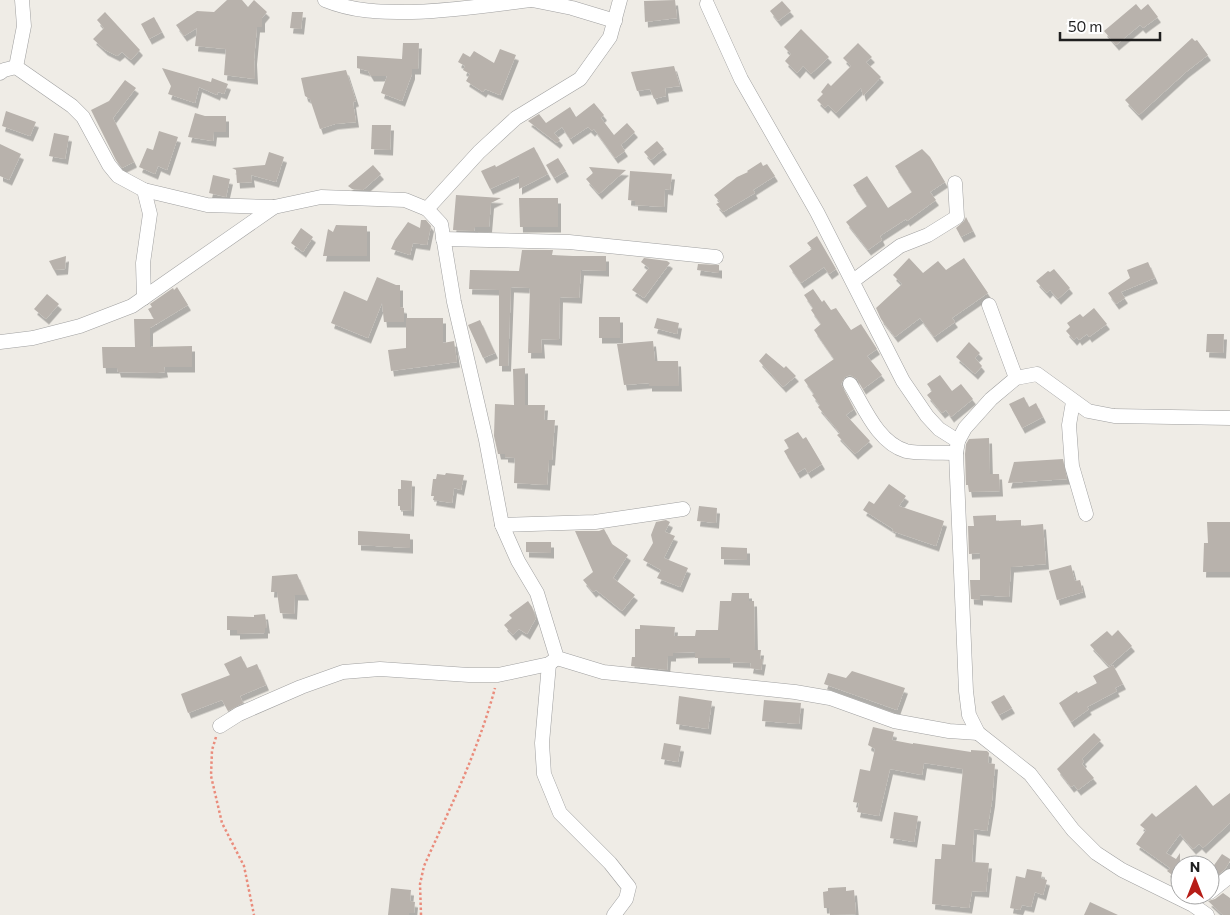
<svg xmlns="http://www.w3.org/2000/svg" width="1230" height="915" viewBox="0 0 1230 915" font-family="Commissioner,sans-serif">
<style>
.building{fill:#b8b2ac;filter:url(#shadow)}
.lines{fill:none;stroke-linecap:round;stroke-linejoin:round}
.minor-casing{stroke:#a0a0a0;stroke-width:15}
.path{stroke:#ea8c7c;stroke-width:2.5;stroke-dasharray:2.5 2.5;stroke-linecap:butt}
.minor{stroke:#fff;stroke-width:14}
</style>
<defs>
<filter id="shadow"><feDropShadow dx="3" dy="5.5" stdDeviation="0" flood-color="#0004"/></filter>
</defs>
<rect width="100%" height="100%" fill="#efece6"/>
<g class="building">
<path d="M227,0H242L248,7L254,0L267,12L262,18V27H257L254,59L255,79L224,75L226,49L195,46L197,28L184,36L176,25L197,11L214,12Z"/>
<path d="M675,0L677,18L645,22L644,1Z"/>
<path d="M782,1L791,11L778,21L770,11Z"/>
<path d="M1136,4L1141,10L1148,4L1158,17L1143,28L1140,25L1116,45L1104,31Z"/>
<path d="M105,12L140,50L131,60L122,52L117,56L105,50L93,39L104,28L97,20Z"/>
<path d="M292,12H303L301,29L290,28Z"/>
<path d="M154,17L162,32L149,39L141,24Z"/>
<path d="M801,29L829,57L811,74L803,66L797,73L785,61L791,54L784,47Z"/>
<path d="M1192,38L1195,41L1197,40L1208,55L1186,72L1139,115L1125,100Z"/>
<path d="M403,43H419L418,69H412V74L402,101L381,93L387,76H371L368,71L357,68V56L402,59Z"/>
<path d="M858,43L872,57L866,62L881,77L863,96L861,88L836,113L828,105L825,108L817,100L823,94L821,92L828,83L831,86L851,66L843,58Z"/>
<path d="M500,49L516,55L500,95L485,89L483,92L466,81L470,74L463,70L465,66L458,62L463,53L470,57L474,51L494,63Z"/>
<path d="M674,66L680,86L665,88L666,96L654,99L650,89L637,91L631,72Z"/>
<path d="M162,68L211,82L212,78L228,84L224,94L218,92L217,95L199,87L195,103L168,94L171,86Z"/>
<path d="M346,70L356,101L353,102L356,122L335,124L320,129L310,99L305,96L301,78Z"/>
<path d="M125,80L136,88L113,118L134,162L122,168L116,160L91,110L109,101Z"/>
<path d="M594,103L604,115L601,118L614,135L627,123L635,132L621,145L625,151L615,158L594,129L592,131L588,127L570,139L562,127L554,133L560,140L557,143L528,121L539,114L546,123L570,107L576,117Z"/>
<path d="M6,111L36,122L30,136L2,126Z"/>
<path d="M195,113L205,116H226V132H214L213,141L188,137Z"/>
<path d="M372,125H391L390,150L371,149Z"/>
<path d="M159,131L178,137L167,170L158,166L155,174L139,167L147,148L153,150Z"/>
<path d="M54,133L69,136L65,159L49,156Z"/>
<path d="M657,141L664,149L651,160L644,152Z"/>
<path d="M0,144L21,154L9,180L0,176Z"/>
<path d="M534,147L548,174L519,189V176L490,189L481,171L495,165L496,167Z"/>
<path d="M922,149L930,157L945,182L930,192L936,200L907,221L906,219L880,236L882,240L868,250L846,222L867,206L853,185L867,176L888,208L912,192L895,166Z"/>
<path d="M269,152L284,157L276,182L251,175L252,182L237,183L236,170L232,168L265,165Z"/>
<path d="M558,158L566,171L554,178L546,165Z"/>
<path d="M761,162L763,166L767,164L775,176L753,190L755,193L723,212L716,204L720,202L714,195L737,177L748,172L747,171Z"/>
<path d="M373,165L381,174L363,190L352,189L348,186Z"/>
<path d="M589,167L626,170L599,194L586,179L593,173Z"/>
<path d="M630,171L672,174L670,190L665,189L664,207L635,205V201L628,200Z"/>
<path d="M213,175L230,179L226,197L209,193Z"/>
<path d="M456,195L501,198L491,203L489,227H475L474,231L453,230Z"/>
<path d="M519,198H558V227H520Z"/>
<path d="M966,217L973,231L961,237L956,228L964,221Z"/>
<path d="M421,220H426L431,226L427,245L413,243L410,255L391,249L395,240L408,222L420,228Z"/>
<path d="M336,225L367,226V256H323L328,229L333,232Z"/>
<path d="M301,228L313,237L303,252L291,243Z"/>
<path d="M817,236L836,269L829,274L824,267L801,283L789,266L812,249L807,243Z"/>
<path d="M522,250H553L552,255L573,256H606V271L581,270L579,298L560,297L559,340L541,339L542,353H528L530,288L511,287L508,366H499V290L469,289L470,270L519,271Z"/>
<path d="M66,256L65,269L54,270L49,261Z"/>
<path d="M644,258L667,261L670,263L644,298L632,290L649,268L641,262Z"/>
<path d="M909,258L923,273L938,261L946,270L964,258L988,293L952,318L955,322L934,337L920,318L895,337L881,319L876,308L902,284L893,275Z"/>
<path d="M1148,262L1155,278L1121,292L1125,298L1116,304L1108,293L1130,278L1127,270Z"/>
<path d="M698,264L719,265V273L697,270Z"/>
<path d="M1054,269L1070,288L1058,299L1050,290L1047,293L1036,281L1048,271L1050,272Z"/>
<path d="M377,277L396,285H400V307L404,308V322H384L382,303L368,338L331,323L344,291L367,301Z"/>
<path d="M177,287L188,305L150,328V347L192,346V367H164L165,372L157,373L118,372L117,368H103L102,347H135L134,319H154L148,309L152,307L150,304L173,288L174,290Z"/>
<path d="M813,289L822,302L824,300L831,310L836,308L851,330L861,324L877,349L867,356L882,375L863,389L857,379L850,375L845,377L841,384L854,409L846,415L870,441L855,454L837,435L840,433L818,407L820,405L812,395L814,394L804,380L834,359L814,330L821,324L811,310L813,308L804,295Z"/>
<path d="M47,294L59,304L46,319L34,309Z"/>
<path d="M1094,308L1107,324L1089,337L1087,334L1079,340L1077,337L1074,340L1066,331L1070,327L1067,323L1080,314L1083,317Z"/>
<rect x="599" y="317" width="21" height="21"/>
<path d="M406,318H443V343L454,341L457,362L391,371L388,350L406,348Z"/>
<path d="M657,318L679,323L677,334L654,328Z"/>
<path d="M480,320L495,353L483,358L468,325Z"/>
<path d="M1207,334H1224L1223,353L1206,352Z"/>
<path d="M653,341L655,361H678L679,386H649V383L624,385L617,344Z"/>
<path d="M969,342L980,353L975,358L982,366L975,374L956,357Z"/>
<path d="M766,353L784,368L786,366L796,376L783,387L759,361Z"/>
<path d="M525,368V405H545L544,420H555L552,460H549L547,485L514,483L515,458L505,457V454H498L494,436L495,404L514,405L513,369Z"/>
<path d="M940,375L952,391L961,384L973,399L951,417L946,410L942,413L927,395L932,391L927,384Z"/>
<path d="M1024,397L1029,407L1036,403L1043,417L1022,428L1009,404Z"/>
<path d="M798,432L803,439L806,437L822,464L808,473L805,468L797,473L784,451L789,448L784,440Z"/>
<path d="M989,438L990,474H999L1000,491L969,492L968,485H966L965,454L966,444L969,439Z"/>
<path d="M1063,459L1067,479L1008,483L1014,462Z"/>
<path d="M446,473L464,475L461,490L454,488L452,503L433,500L434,496H431L433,479H436L437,474L445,475Z"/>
<path d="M401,480L412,481L411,511L400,510V506H398V489H401Z"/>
<path d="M889,484L906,496L899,506L944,521L936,546L892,531L893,529L863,510L869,501L874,504Z"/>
<path d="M699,506L717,508L716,523L697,521Z"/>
<path d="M996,515V521L1021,520V526L1043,524L1046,564L1011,567L1009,597L980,595V600L971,599L970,580H980V553L969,554L968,526H974L973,516Z"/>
<path d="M666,520L670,522L665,532L675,536L664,558L688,568L680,587L657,578L661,570L643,560L653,543L651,535L656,522Z"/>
<path d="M1207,522H1230V572H1203L1204,543H1208Z"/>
<path d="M604,529L612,544L628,555L613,578L635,595L622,611L596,590L593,592L583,580L593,572L575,531H599Z"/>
<path d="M358,531L410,534V548L358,545Z"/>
<path d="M526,542H551V553L526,552Z"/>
<path d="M721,547L747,548V560L721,559Z"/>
<path d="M1071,565L1075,581L1080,580L1083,592L1057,600L1049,571Z"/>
<path d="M297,574L306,595H295L294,614L280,613L277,592H271L272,576Z"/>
<path d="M732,593H749V601H754L755,650H761L760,659H763L761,670L750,668L751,663L730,662V658H695V652L673,653V656H668L667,670L631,666L632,657H635V629H640V625L675,627L674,636H695L696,630H718L720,601H731Z"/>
<path d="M528,601L532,607L536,618L527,634L519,629L513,635L504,625L512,618L509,615Z"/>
<path d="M265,614L267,628H265V633L237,634V630H227V616L254,617V615Z"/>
<path d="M1118,630L1132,646L1109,666L1090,645L1107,631L1112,636Z"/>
<path d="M241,656L247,668L257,664L266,685L240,696L243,703L228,711L222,700L188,713L181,694L230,675L224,664Z"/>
<path d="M1113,665L1123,684L1115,688L1117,691L1087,707L1089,709L1071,722L1059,703L1077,691L1078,693L1097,683L1093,676Z"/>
<path d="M852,671L905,688L897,710L824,684L828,673L846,678Z"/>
<path d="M1004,695L1012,708L999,715L991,702Z"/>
<path d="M679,696L712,701L708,729L676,724Z"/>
<path d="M764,700L801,703L799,724L762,721Z"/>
<path d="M873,727L894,732L892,740L913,744V743L971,752V750L987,751L989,753L988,763L995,764L992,801L987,831L974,829L972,862L989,863L986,892L972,891L969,908L932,904L935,859H941L942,844L955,845L963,769L924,763L922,775L890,769L879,816L857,812L859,803L853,802L860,769L870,771L875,749L868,745Z"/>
<path d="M1094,733L1101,740L1082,759L1084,761L1082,764L1094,778L1078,790L1074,785L1071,787L1057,769Z"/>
<path d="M664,743L681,746L678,762L661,759Z"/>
<path d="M1196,785L1213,806L1230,793V823L1203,848L1199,844L1193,849L1180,834L1166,853L1176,859L1180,853V881L1167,871L1170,868L1136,844L1146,830L1140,825L1152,813L1156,817Z"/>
<path d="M894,812L918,816L914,842L890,838Z"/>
<path d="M1222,854L1230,859V861L1225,869L1218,875L1212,868Z"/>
<path d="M1027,869L1042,872L1041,878L1047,880L1043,895L1035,892L1031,907L1022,905L1020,910L1010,908L1016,876L1025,878Z"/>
<path d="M846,887V891L854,890L856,914L830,915L829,908H824L823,892L828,891V888Z"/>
<path d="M391,888L411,890L410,901L415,902L414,913H409V915H388Z"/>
<path d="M1223,893L1230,898V915H1223L1208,901L1215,899Z"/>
<path d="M1090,902L1118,915H1084Z"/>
</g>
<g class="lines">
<defs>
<g id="minor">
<path d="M325,0C354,12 380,12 412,12C452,11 491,5 530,0"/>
<path d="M532,0L572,8L615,21"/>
<path d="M620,0L610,37L580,79L516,118L479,152L427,209L441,224L454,302L486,440L502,525L518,561L537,593L557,658L603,672L795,692L830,698L894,721L949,731L978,733"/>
<path d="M707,4L741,79L817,212L903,381L927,416L939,429L958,441"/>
<path d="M16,67L24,26L22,0"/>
<path d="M0,73L4,70L16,67L72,106L83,117L109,165L118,176L144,190L207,205L274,207"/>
<path d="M144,190L150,214L143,263L144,298"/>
<path d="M443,239L569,242L716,257"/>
<path d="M853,281L900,246L928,235L957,217L955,183"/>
<path d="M989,305L1016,378"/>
<path d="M0,342L33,338L80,326L132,306L274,207L321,197L405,200L427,209"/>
<path d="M850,384C864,407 878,443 906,451C918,454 942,452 956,453"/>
<path d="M1073,402L1069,425L1072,466L1086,514"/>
<path d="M502,525L595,522L683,509"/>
<path d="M549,664L542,743L544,774L560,813L610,863L629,887L626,899L614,915"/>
<path d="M220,726L239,714L301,687L343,672L380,669L469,675H498L549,664L557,658"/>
<path d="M1210,892L1230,876"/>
<path d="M1207,915L1193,905L1122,870L1096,853L1073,830L1030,774L978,733L969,715L966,691L956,453L958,441L965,428L991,399L1016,378L1037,374L1088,411L1114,416L1230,418"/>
</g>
</defs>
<use href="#minor" class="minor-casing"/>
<g class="path">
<path d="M216,737L212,750L211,776L222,823L244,866L254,915"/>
<path d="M421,915L420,884L424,866C450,808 478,751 495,688"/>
</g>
<use href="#minor" class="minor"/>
</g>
<g transform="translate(1195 880)"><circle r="24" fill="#ffffff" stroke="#a5a5a5"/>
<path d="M0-4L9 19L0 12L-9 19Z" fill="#b71d17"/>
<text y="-8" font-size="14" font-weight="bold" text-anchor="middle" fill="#1f1f1f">N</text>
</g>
<path d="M1060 32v8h100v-8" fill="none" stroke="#1f1f1f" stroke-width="2.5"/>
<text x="1068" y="32" font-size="15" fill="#1f1f1f" stroke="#ffffff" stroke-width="4" paint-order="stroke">50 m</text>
</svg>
